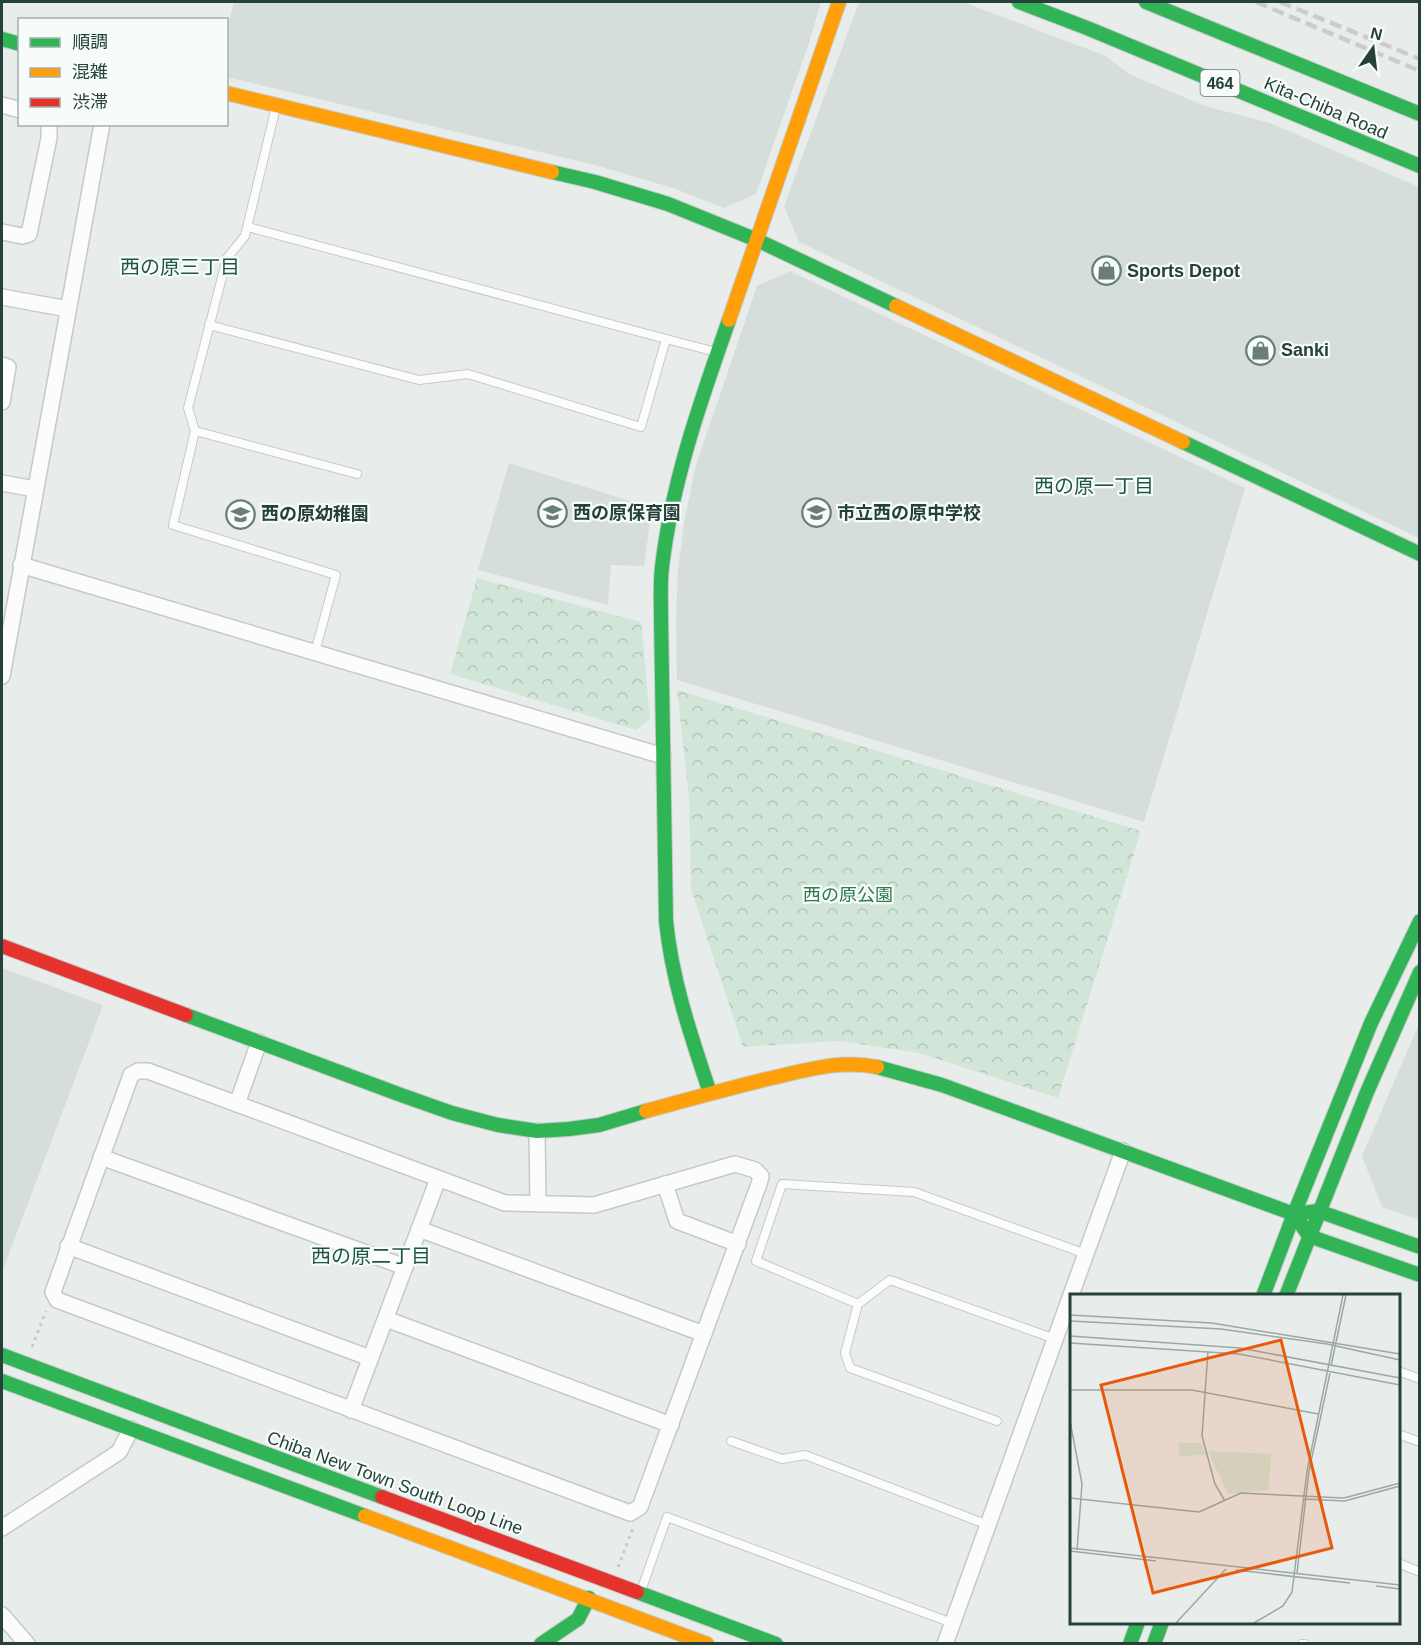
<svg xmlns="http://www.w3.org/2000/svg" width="1421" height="1645" viewBox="0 0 1421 1645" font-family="Helvetica,'Noto Sans JP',sans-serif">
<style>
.built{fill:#d6dedb}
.park{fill:url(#park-crowns)}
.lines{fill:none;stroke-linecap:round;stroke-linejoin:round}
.lane-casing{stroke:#c5cac8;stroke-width:10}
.street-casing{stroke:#c5cac8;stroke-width:18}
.fast-casing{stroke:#c3cbc8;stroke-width:16}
.slow-casing{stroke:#c3cbc8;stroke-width:16}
.jam-casing{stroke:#c3cbc8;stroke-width:16}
.path{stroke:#c3ccca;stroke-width:3;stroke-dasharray:3 4.5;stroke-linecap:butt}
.lane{stroke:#fcfcfc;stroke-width:8}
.street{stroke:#fcfcfc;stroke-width:15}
.fast{stroke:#30b455;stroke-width:14}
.slow{stroke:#ff9f0a;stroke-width:14}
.jam{stroke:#e5322d;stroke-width:14}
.rail{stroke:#c9cdcc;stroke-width:4.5;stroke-dasharray:12 6;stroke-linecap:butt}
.labels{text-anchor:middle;stroke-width:4.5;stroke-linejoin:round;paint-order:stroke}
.shield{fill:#f7fbf9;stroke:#637a73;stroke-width:1.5}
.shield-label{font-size:16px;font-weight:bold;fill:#24423a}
.street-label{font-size:18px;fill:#24423a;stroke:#f7fbf9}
.poi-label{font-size:18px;font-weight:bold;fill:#24423a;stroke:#f7fbf9;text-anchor:start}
.park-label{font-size:18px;fill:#2d7a4b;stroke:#f7fbf9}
.neighbourhood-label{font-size:20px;fill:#1f5548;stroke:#f7fbf9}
.inset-road{fill:none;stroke:#9aa9a4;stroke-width:1.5}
.view{fill:#e8590c;fill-opacity:0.15;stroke:#e8590c;stroke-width:3}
.inset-edge{fill:none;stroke:#24423a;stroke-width:3}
</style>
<defs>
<pattern id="park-crowns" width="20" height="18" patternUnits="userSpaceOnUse" patternTransform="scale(1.5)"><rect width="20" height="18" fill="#d1e6d8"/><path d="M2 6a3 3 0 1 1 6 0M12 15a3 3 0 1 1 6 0" fill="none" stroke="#b3c6ba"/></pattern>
</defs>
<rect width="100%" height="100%" fill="#e8edeb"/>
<g class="built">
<path d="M234,2H821L809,43L756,194L724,208L673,188L595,165L227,77V28Z"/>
<path d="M859,2H963L1106,56L1129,74L1205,106L1270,123L1419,187V538L799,242L784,206Z"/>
<path d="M790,271L1245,488L1144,822L677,680L676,619L678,569L684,524L695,468L757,286Z"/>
<path d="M509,463L652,508L644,566L611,565L608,605L478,570Z"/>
<path d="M2,968L103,1005L2,1272Z"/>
<path d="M1419,1024V1220L1382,1207L1362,1156Z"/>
</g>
<g class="park">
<path d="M477,578L641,622L650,719L636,730L450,674Z"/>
<path d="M677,690L1141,831L1058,1098L919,1053L839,1041L743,1047L691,889L689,798Z"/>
</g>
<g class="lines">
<defs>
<g id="lane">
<path d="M276,107L245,236L227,258L188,408L195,431L173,525L336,575L315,652"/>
<path d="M248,227L666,339"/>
<path d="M209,325L419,380L468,374L641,427L666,339L716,352"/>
<path d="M195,431L357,474"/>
<path d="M858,1304L890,1280L1055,1339"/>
<path d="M1398,1371L1420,1379"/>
<path d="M997,1421L850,1368L845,1353L858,1304L756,1261L782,1184L914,1192L1086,1254"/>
<path d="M1398,1434L1420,1442"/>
<path d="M731,1441L782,1459L805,1455L988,1525"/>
<path d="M1398,1563L1420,1572"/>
<path d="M641,1591L667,1517L952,1623"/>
<path d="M1302,1644H1305"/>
</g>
<g id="street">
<path d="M2,105L20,110"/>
<path d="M2,232L22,236L29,234L49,138V124"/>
<path d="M2,297L68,309"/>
<path d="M2,365L8,367L2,402"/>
<path d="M2,483L35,489"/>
<path d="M21,565L663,756"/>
<path d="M2,676L102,124"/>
<path d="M138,1071H148L505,1203L594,1205L735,1164L755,1170L761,1176L759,1184L640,1507L630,1513L57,1300L53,1292L131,1075Z"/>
<path d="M237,1104L259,1042"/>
<path d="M537,1131L538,1204"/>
<path d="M101,1157L405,1267"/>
<path d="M665,1184L677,1221L738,1244"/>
<path d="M419,1229L704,1334"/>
<path d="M68,1246L370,1358"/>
<path d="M386,1319L671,1425"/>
<path d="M351,1410L438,1179"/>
<path d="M2,1528L119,1452L131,1429"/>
<path d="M2,1615L27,1644"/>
<path d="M945,1644L1123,1151"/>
</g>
<g id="fast">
<path d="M1019,2L1087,28L1420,166"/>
<path d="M1146,2L1420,114"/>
<path d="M2,39L20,44"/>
<path d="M552,172L595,182L668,204L757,240L896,306"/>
<path d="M1183,442L1420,554"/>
<path d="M186,1015L401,1095L452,1113L498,1125L537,1131L569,1129L599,1125L646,1111"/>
<path d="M877,1067L942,1085L1294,1214L1318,1211L1420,1247"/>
<path d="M710,1093C691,1036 672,981 666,921L661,617C661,600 660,583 662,567C672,481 701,400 729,320"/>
<path d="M1301,1224L1309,1236L1420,1275"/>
<path d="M1263,1296L1294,1214L1371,1023L1420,921"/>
<path d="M1286,1296L1367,1092L1420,972"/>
<path d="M2,1355L382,1497"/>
<path d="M2,1381L365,1516"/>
<path d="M637,1592L776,1644"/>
<path d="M541,1644L578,1619L589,1598"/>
<path d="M1130,1644L1138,1622"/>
<path d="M1154,1644L1162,1622"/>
</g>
<g id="slow">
<path d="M226,93L552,172"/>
<path d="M896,306L1183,442"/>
<path d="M729,320L839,2"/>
<path d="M646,1111C686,1100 727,1089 767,1079C804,1071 839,1059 877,1067"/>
<path d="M365,1516L707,1644"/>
</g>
<g id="jam">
<path d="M2,946L186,1015"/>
<path d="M382,1497L637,1592"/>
</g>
</defs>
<use href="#lane" class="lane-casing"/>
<use href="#street" class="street-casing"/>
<use href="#fast" class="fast-casing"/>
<use href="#slow" class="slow-casing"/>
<use href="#jam" class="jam-casing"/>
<g class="path">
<path d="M32,1347L46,1311"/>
<path d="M618,1567L633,1528"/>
</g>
<use href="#lane" class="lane"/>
<use href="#street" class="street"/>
<use href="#fast" class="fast"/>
<use href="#slow" class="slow"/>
<use href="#jam" class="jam"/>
<g class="rail">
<path d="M1256,2L1420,71"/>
<path d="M1280,2L1420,59"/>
</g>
</g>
<defs>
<symbol id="shop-ring" viewBox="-11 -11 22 22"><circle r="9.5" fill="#f7fbf9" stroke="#697e78" stroke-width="1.5"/><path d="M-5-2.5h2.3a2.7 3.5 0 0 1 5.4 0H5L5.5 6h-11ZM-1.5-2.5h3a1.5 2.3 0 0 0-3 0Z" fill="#697e78"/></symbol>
<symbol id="school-ring" viewBox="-11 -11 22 22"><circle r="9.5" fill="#f7fbf9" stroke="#697e78" stroke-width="1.5"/><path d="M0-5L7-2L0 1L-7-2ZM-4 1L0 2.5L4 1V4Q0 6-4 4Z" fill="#697e78"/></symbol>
</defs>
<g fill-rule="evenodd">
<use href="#shop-ring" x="1090" y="254" width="33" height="33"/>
<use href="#shop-ring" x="1244" y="334" width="33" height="33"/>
<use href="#school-ring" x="536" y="496" width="33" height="33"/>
<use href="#school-ring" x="800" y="496" width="33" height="33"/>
<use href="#school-ring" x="224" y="498" width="33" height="33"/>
</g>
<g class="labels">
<rect class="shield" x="1200.5" y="70" width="39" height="26" rx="4.5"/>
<g class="shield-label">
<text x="1220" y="89">464</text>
</g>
<g class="street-label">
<text transform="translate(1326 108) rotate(23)" y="6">Kita-Chiba Road</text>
<text transform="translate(395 1483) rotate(20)" y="6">Chiba New Town South Loop Line</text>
</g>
<g class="poi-label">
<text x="1127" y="277">Sports Depot</text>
<text x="1281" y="356">Sanki</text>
<text x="573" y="519">西の原保育園</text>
<text x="837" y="519">市立西の原中学校</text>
<text x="261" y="520">西の原幼稚園</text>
</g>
<g class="park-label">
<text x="848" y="901">西の原公園</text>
</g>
<g class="neighbourhood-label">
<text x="180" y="274">西の原三丁目</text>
<text x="1094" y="493">西の原一丁目</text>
<text x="371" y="1263">西の原二丁目</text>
</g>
</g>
<g transform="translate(1070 1294)">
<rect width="330" height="330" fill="#e8edeb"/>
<path d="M109,149H131L136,161L109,162ZM138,157L201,160L199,196L158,200Z" fill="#d1e6d8"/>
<path class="inset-road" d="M0,21L142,29L330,60M0,27L151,35L257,50L330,66M0,42L170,54L330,84M0,49L169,60L330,91M138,57L132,142L145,190L155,207M261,72L276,1M0,96H122L248,120M0,127L12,190L7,256M0,204L129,218L171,199L274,204L330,189M234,205L275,207L330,192M0,254L330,291M0,257L86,267M166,276L280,289M227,279L239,177L260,79M306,292L330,295M106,329L156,275M184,329L213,312L222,298L237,177L273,1"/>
<path class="view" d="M211,46L262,254L83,299L31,91Z"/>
<rect width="330" height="330" class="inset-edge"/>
</g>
<rect width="1421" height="1645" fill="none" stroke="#24423a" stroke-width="6"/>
<rect x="18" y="18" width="210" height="108" fill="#f7fbf9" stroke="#a3b1ad" stroke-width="1.5"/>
<rect x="30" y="38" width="30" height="9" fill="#30b455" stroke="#a3b1ad" stroke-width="1.5"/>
<text x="72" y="48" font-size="18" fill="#24423a">順調</text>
<rect x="30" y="68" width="30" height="9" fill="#ff9f0a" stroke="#a3b1ad" stroke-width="1.5"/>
<text x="72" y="78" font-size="18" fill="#24423a">混雑</text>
<rect x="30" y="98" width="30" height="9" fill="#e5322d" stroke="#a3b1ad" stroke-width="1.5"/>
<text x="72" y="108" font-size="18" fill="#24423a">渋滞</text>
<g transform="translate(1373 48) rotate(14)" stroke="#f7fbf9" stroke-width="4.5" paint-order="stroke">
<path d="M0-4.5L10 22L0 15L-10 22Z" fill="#24423a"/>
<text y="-9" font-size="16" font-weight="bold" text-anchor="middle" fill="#24423a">N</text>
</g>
</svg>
